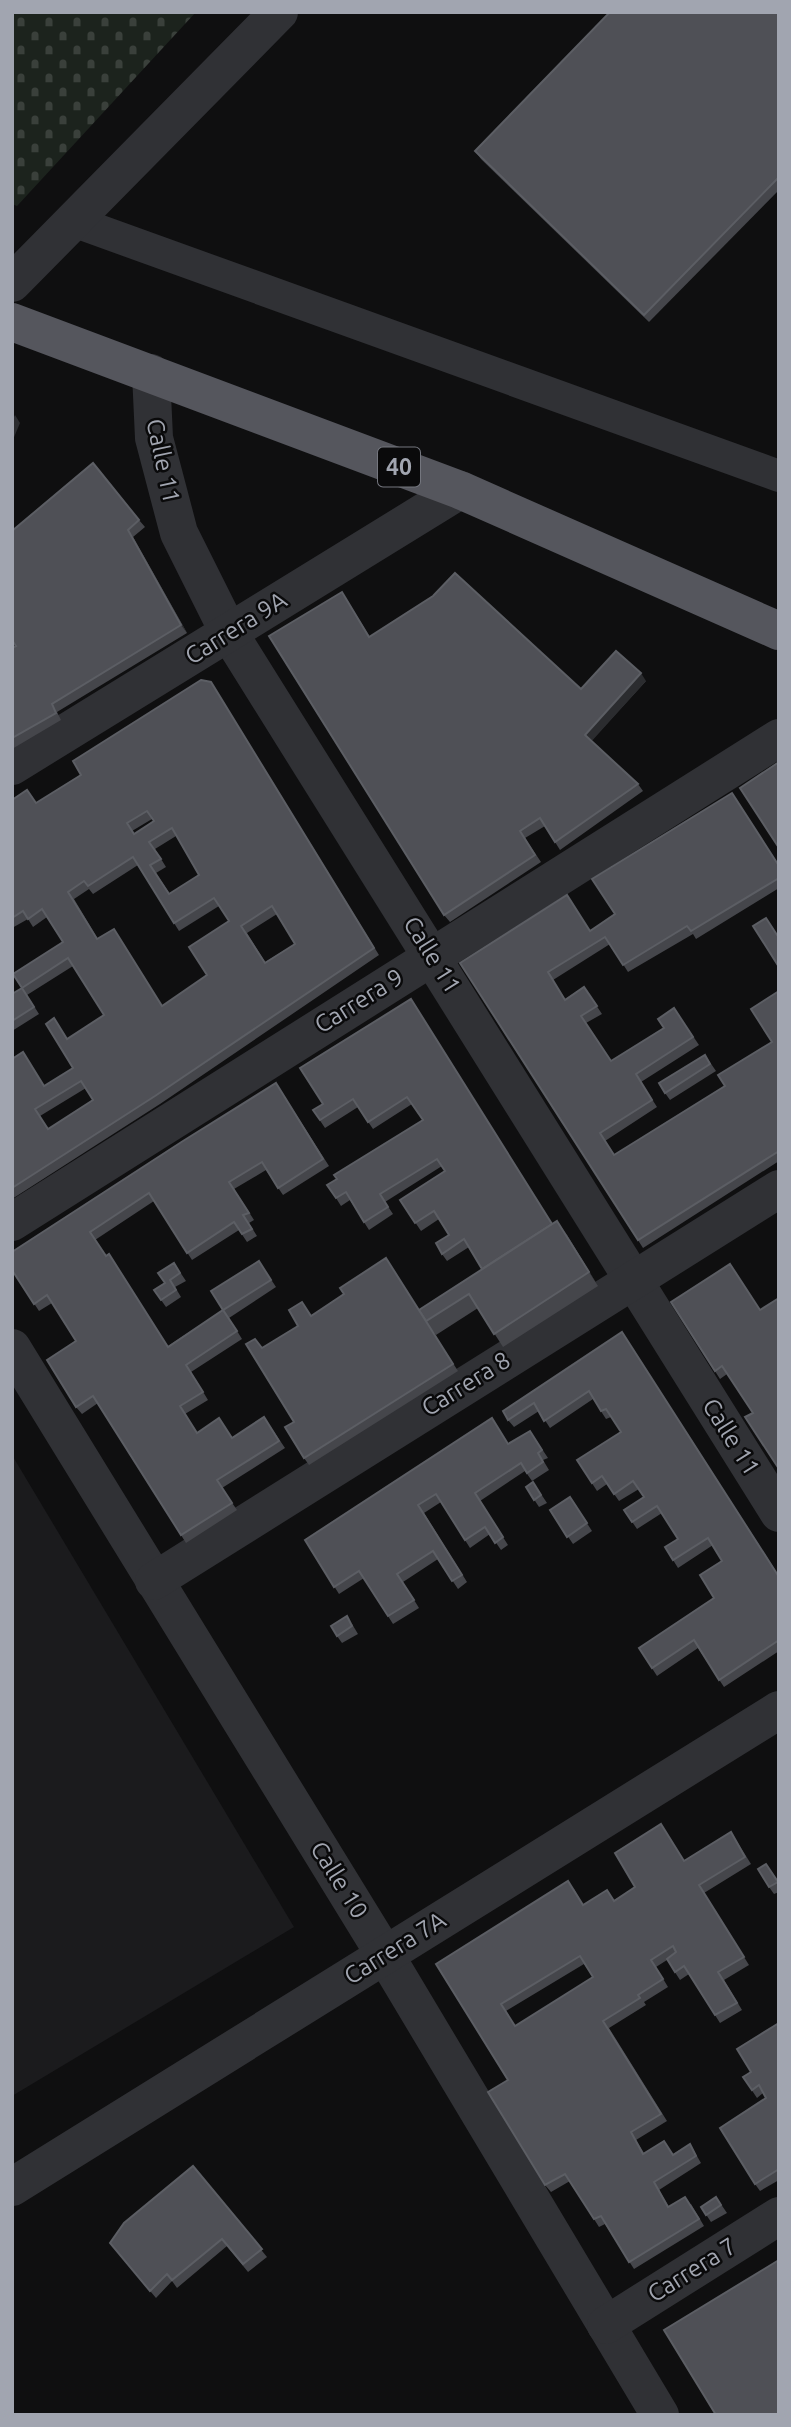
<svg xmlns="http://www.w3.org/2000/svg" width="791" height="2427" viewBox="0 0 791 2427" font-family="Ubuntu,sans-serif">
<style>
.built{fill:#1b1b1d}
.cemetery{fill:url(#cemetery-stones)}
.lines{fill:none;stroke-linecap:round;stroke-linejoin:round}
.service{stroke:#303135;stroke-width:32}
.minor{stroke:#303135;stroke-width:38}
.trunk{stroke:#55565d;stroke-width:38}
.wall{fill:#45464b;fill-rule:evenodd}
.shaded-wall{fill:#2b2c2f}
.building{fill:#4f5056;stroke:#5c5e64;stroke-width:2;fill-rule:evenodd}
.labels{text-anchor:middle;stroke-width:5;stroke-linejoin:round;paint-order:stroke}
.shield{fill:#0a0a0b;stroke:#74767e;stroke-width:2}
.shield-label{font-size:23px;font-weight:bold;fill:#a1a5b0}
.street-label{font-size:24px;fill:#a1a5b0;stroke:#0a0a0b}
</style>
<defs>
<pattern id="cemetery-stones" width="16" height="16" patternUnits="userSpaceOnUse" patternTransform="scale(1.75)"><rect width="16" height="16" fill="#1c231d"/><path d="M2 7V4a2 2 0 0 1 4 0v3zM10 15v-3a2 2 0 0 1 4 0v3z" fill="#3a403b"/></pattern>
</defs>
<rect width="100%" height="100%" fill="#0f0f10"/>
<path class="built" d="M12,1455L294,1927L12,2096Z"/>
<path class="cemetery" d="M12,12H196L17,206L12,204Z"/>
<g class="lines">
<path class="service" d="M73,221L779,476"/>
<g class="minor">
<path d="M12,283L279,12"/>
<path d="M151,373L154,438L179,533L229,633L779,1513"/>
<path d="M12,766L460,490"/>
<path d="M12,1222L779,738"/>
<path d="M12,1348L385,1955L660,2415"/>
<path d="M154,1581L779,1189"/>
<path d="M12,2187L779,1710"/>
<path d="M606,2325L779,2216"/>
</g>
<path class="trunk" d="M12,322L460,490L779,631"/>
</g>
<g class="wall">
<path d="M779,12V190L649,322L481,159L475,151Z"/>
<path d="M139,520L145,527L133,537L187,633L57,712L61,720L12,749V648L16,646L12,640Z"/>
<path d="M342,592L370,637L581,689L646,681L591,741L638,784L643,791L560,850L545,826L525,838L541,862L450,922L444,915Z"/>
<path d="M216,690L379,955L160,1104L12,1199V1059L44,1086L73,1068L67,1039L104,1015L73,966L27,995L39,1014L12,1031V994L22,988L63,942L47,917L33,927L28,919L12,928V800L36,803ZM152,819L154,821L134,834L132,831ZM176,836L199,875L170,894L156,873L166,867L155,849ZM138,865L179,931L219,906L229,921L207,975L163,1006L98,939L74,899L89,889L93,894ZM277,914L295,944L265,962L247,933ZM86,1088L93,1100L48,1129L40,1116Z"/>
<path d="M779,865V888L696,939L693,934L628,972L610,944L553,980L565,999L584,987L602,1014L586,1023L611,1061L664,1028L674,1008L699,1045L641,1082L657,1107L605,1141L615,1155L725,1086L772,1042L779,991V1161L643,1248L460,963L590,930Z"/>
<path d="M411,999L552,1224L567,1235L598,1286L503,1347L478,1308L436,1335L431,1329L458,1371L309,1465L304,1458L294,1422L262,1348L298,1326L311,1315L420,1310L482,1269L469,1247L447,1261L442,1254L449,1235L439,1219L421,1231L400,1200L445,1171L442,1166L385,1202L393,1214L369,1230L350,1200L341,1206L336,1198L337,1179L423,1120L412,1104L373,1129L358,1107L325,1128L313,1110L323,1104Z"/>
<path d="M705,1055L716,1071L670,1100L665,1093Z"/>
<path d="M276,1083L329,1166L283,1195L266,1170L234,1189L254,1220L249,1223L257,1236L247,1242L239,1230L192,1260L154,1201L95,1240L168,1346L223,1310L259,1261L276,1287L229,1318L242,1339L191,1372L208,1400L185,1414L197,1433L232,1438L264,1417L285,1448L222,1488L237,1510L186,1543L98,1403L82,1414L76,1407V1341L52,1303L39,1311L12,1270Z"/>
<path d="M174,1263L186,1281L175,1287L181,1297L166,1307L154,1290L165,1283Z"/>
<path d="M730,1264L753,1413L727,1374L720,1379L671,1302Z"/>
<path d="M622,1332L779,1576V1651L724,1687L698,1648L657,1676L639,1648L714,1598L722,1561L713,1545L678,1568L665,1547L678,1539L662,1513L637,1529L624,1510L644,1497L639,1489L619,1501L607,1484L597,1491L577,1460L621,1432L611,1417L606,1419L593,1399L550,1428L539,1411L514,1427L508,1420Z"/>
<path d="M530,1431L548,1458L543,1460L549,1470L532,1481L525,1471L480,1501L508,1545L501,1550L490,1534L470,1548L441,1502L424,1513L467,1582L458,1589L438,1559L403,1582L419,1608L393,1624L364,1578L339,1594L305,1540L509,1444Z"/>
<path d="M533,1482L547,1503L539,1507L526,1487Z"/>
<path d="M570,1497L592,1531L573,1544L550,1510Z"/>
<path d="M352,1624L358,1634L342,1643L337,1636Z"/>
<path d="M736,1840L751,1864L704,1893L749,1965L724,1980L742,2010L720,2023L689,1974L680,1980L667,1960L656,1967L668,1987L644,2002L646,2005L609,2028L667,2121L636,2140L644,2153L673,2154L690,2144L701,2163L659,2190L669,2207L691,2204L704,2226L634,2269L605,2224L599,2227L570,2181L551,2192L545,2185L508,2080L436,1964L574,1889L583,1905L614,1900L684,1860ZM584,1964L593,1977L515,2026L506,2011Z"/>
<path d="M766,1864L779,1883V1892L774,1894L769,1887Z"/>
<path d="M779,2023V2180L760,2191L755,2184L766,2098L763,2093L757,2098L743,2077L751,2072Z"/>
<path d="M193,2166L267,2257L248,2272L227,2246L177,2288L172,2281L156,2298L110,2243Z"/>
<path d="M716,2197L727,2213L711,2222L701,2207Z"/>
</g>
<g class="shaded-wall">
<path d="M15,415L20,423L12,442V421Z"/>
<path d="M128,530L133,537L187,633L181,625Z"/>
<path d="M641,673L646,681L590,743L585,735Z"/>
<path d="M557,1221L567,1235L598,1286L589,1272Z"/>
</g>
<g class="building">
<path d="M610,12H779V177L644,315L475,151Z"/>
<path d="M93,463L139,520L128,530L181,625L52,704L56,713L12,738V648L16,646L12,640V531Z"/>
<path d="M455,573L581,689L616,651L641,673L585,735L638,784L555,842L540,818L520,831L535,855L444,915L269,636L342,592L369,637L433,596Z"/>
<path d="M201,680L211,682L374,948L155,1096L12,1188V1059L23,1052L44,1086L73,1068L46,1024L54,1018L67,1039L104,1015L68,958L22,988L34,1007L12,1021V994L22,988L13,974L63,942L42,909L28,919L23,911L12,918V800L27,790L36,803L81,775L73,761ZM147,811L154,821L134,834L127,823ZM172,828L199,875L169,894L150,865L161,859L149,842ZM133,857L174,923L214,898L229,921L189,947L207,975L162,1006L114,929L97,939L68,892L84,881L88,886ZM272,906L295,944L265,963L241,926ZM81,1081L93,1100L48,1129L35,1109Z"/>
<path d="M779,762V848L740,788Z"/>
<path d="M732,793L779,866V878L691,931L687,926L623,965L605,937L548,972L565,1000L584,987L597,1006L581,1016L611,1061L664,1028L658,1019L674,1008L693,1037L636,1074L652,1100L600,1133L614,1155L725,1086L718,1075L772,1042L751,1009L779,991V1151L638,1240L460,963L567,895L590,931L615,914L592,879Z"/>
<path d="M766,918L779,938V967L753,926Z"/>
<path d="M411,999L552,1224L482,1269L464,1239L442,1254L436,1243L449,1235L434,1211L415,1223L400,1200L445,1171L437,1159L380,1194L388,1207L364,1222L346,1192L336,1198L327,1185L337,1179L334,1175L423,1120L407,1097L368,1122L353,1099L320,1120L313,1110L323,1104L300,1068Z"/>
<path d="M705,1055L710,1064L665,1093L659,1083Z"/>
<path d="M276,1083L323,1159L278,1188L262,1162L229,1182L249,1213L243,1215L252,1229L242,1234L234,1222L187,1253L149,1193L90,1232L106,1256L109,1254L168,1347L223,1310L237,1331L186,1365L203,1392L180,1406L197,1433L219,1418L232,1438L264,1417L279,1441L217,1480L232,1503L181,1535L93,1396L76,1407L47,1360L76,1341L47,1295L34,1304L12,1270V1252L183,1141Z"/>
<path d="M557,1221L589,1272L494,1334L469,1294L426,1321L419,1310Z"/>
<path d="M386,1258L453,1364L304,1458L285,1427L294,1422L246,1344L255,1339L262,1348L298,1326L289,1310L302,1302L311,1316L344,1294L340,1288Z"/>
<path d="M259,1261L271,1280L223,1310L211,1291Z"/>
<path d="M174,1263L180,1273L170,1280L176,1290L161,1300L154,1290L165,1283L158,1273Z"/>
<path d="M730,1264L760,1310L779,1298V1469L745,1417L753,1413L722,1366L715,1371L671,1302Z"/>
<path d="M622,1332L779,1577V1640L719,1680L694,1640L652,1668L639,1648L714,1598L700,1575L722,1561L708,1538L673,1560L665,1547L678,1539L657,1506L632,1522L624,1510L644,1497L633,1481L614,1494L602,1476L592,1483L577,1460L621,1432L606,1409L601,1411L589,1391L544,1421L534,1403L508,1420L503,1411Z"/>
<path d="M492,1418L508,1444L530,1431L542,1450L538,1453L543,1462L527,1473L521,1463L475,1493L503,1537L495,1543L485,1527L465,1540L436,1494L418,1505L462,1575L452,1581L433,1551L397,1574L414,1600L388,1616L359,1571L334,1587L305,1540Z"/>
<path d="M533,1482L541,1495L534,1500L526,1487Z"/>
<path d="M570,1497L587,1523L567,1537L550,1510Z"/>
<path d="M347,1616L352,1626L337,1636L331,1626Z"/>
<path d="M661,1824L684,1861L731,1832L745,1857L699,1885L744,1957L718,1972L737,2003L715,2015L684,1966L675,1972L667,1959L676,1952L673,1946L651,1960L663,1979L638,1995L640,1998L603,2021L661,2114L631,2132L643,2154L664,2141L673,2155L690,2144L696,2156L654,2182L668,2207L685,2197L699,2219L629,2262L601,2216L594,2219L565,2174L545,2185L488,2092L508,2080L436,1964L568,1881L583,1905L607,1890L614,1901L635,1887L615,1853ZM580,1956L593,1977L515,2026L501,2004Z"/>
<path d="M766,1864L778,1882L769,1887L758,1869Z"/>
<path d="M779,2023V2169L755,2184L720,2128L766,2098L759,2085L752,2090L743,2077L751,2072L737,2049Z"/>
<path d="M193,2166L262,2249L243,2264L222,2239L172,2280L167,2274L150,2291L110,2243L124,2223Z"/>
<path d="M716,2197L721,2205L706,2215L701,2207Z"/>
<path d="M779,2260V2415H716L664,2330Z"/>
</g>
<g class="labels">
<rect class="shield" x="378" y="447.5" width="42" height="39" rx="5"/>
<g class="shield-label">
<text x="399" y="475">40</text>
</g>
<g class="street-label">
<text transform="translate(163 461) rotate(78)" y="8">Calle 11</text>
<text transform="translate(236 628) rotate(-32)" y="8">Carrera 9A</text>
<text transform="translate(432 955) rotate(58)" y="8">Calle 11</text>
<text transform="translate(359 1001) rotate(-32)" y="8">Carrera 9</text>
<text transform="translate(466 1384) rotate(-32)" y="8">Carrera 8</text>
<text transform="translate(731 1437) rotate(58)" y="8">Calle 11</text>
<text transform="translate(339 1880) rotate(58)" y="8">Calle 10</text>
<text transform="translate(395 1948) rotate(-32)" y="8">Carrera 7A</text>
<text transform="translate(692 2270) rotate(-32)" y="8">Carrera 7</text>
</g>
</g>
<rect width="791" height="2427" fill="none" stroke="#a1a5b0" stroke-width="28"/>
</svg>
